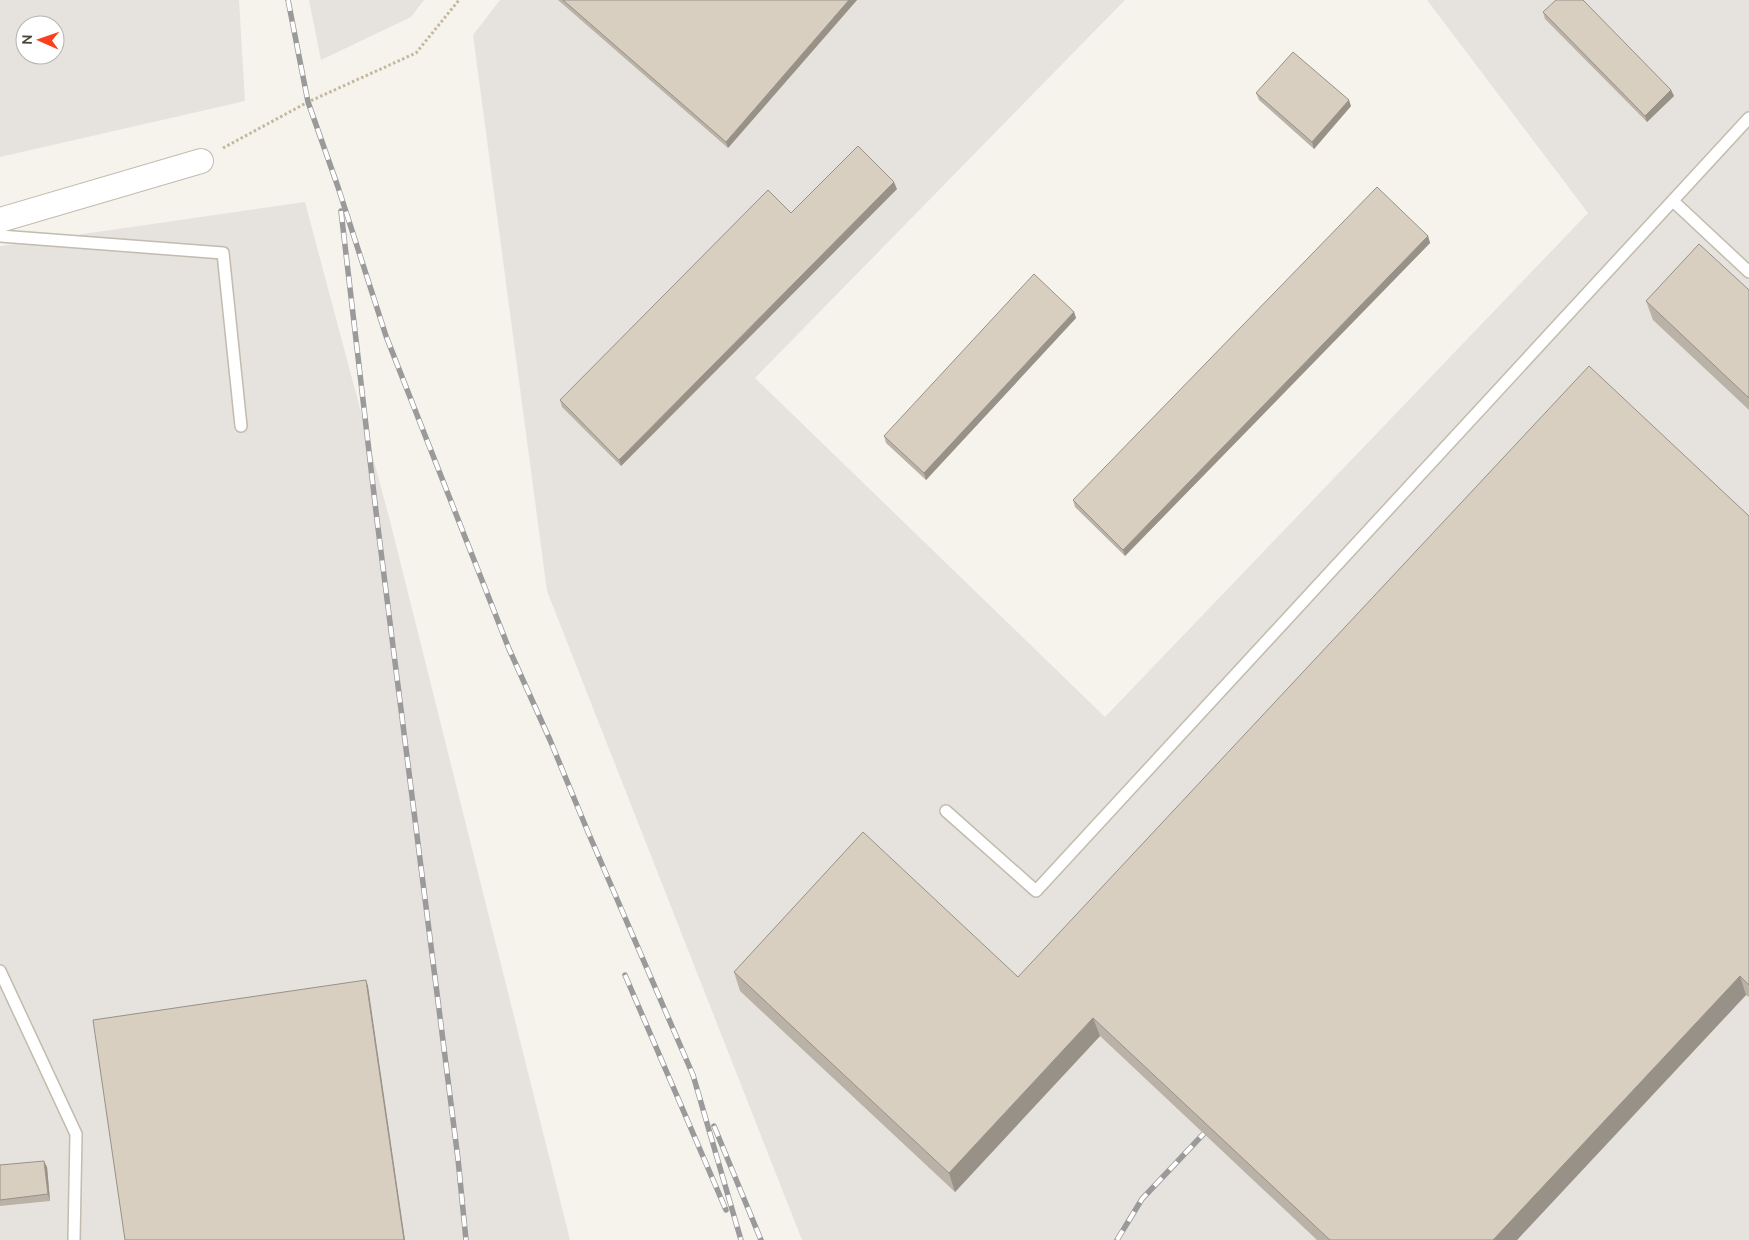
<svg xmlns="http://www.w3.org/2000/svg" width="1749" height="1240" viewBox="0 0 1749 1240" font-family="Ubuntu,sans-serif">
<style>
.industrial{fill:#e6e2dd;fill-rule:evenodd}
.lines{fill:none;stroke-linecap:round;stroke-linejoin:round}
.service-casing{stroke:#c2bbae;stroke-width:14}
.minor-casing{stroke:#c2bbae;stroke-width:26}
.path{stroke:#c4b79f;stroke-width:3;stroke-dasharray:2.5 2.5;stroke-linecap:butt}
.service{stroke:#fff;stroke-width:11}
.minor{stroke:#fff;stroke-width:24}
.rail-casing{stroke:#9a9a9a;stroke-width:5.5}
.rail{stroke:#fff;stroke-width:4;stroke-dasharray:11;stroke-linecap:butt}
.wall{fill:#bab2a6}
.shaded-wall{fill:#979187}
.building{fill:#d8cfc1;stroke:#979187}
</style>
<rect width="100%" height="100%" fill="#f6f3ec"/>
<g class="industrial">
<path d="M0,0H239L245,101L0,157ZM25,25H55V55H25Z"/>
<path d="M309,0H424L411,17L321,60Z"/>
<path d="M500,0H1125L755,378L1105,717L1588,213L1427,0H1749V1240H802L547,591L473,35Z"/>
<path d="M305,202L390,521L570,1240H0V246Z"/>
</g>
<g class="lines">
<defs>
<g id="service">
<path d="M1673,201L1749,272"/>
<path d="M0,236L223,253L241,426"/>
<path d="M946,811L1036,891L1749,118"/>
<path d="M0,971L76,1134L74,1240"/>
</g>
<path id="minor" d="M0,220L201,161"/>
</defs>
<use href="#service" class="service-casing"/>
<use href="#minor" class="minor-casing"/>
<path class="path" d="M223,148L308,102L416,53L459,0"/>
<use href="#service" class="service"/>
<use href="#minor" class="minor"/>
<defs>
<g id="rail">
<path d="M288,0L308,102L338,187L386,336L509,649L550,740L588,832L693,1075L741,1240"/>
<path d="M341,211L377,520L458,1159L466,1240"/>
<path d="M625,975L726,1210"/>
<path d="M714,1126L761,1240"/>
<path d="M1117,1240L1142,1199L1210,1127"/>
</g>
</defs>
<use href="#rail" class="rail-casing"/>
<use href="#rail" class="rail"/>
</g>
<g class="wall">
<path d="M558,0H857L728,148Z"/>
<path d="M1543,12L1671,90L1674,96L1647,122L1545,19Z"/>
<path d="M1256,93L1351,106L1314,149L1259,100Z"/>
<path d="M897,189L621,466L562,407L560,400L791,213Z"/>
<path d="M1428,236L1430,243L1125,556L1075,507L1073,500Z"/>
<path d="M1749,290V410L1653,320L1646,301Z"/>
<path d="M1074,312L1076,318L926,480L886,443L884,436Z"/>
<path d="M1749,516V997L1746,995L1517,1240H1317L1100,1036L955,1192L740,991L734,972L1018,977Z"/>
<path d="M0,1165L47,1167L50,1201L0,1206Z"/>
</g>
<g class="shaded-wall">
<path d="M849,0H857L728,148L726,142Z"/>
<path d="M1671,90L1674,96L1647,122L1645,116Z"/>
<path d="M1349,100L1351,106L1314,149L1312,142Z"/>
<path d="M894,182L897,189L621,466L619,460Z"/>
<path d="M1428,236L1430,243L1125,556L1123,550Z"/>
<path d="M1074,312L1076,318L926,480L924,473Z"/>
<path d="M1740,976L1746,995L1517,1240H1493Z"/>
<path d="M366,980L368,986L405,1240H404Z"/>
<path d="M1093,1018L1100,1036L955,1192L949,1173Z"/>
<path d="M44,1161L47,1167L50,1201L48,1194Z"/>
</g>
<g class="building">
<path d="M563,0H849L726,142Z"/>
<path d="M1556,0H1583L1671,90L1645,116L1543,12Z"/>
<path d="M1293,52L1349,100L1312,142L1256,93Z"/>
<path d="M858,146L894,182L619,460L560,400L768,190L791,213Z"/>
<path d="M1377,187L1428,236L1123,550L1073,500Z"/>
<path d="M1699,244L1749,290V398L1646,301Z"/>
<path d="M1034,274L1074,312L924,473L884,436Z"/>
<path d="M1589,366L1749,516V985L1740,976L1493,1240H1330L1093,1018L949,1173L734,972L863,832L1018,977Z"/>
<path d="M366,980L404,1240H125L93,1020Z"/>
<path d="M44,1161L48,1194L0,1200V1165Z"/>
</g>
<g transform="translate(40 40) rotate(272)"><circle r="24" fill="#ffffff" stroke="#b7b4b0"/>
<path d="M0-4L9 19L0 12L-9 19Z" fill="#fc3f1d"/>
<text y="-8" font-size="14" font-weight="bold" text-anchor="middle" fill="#4b4439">N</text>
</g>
</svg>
